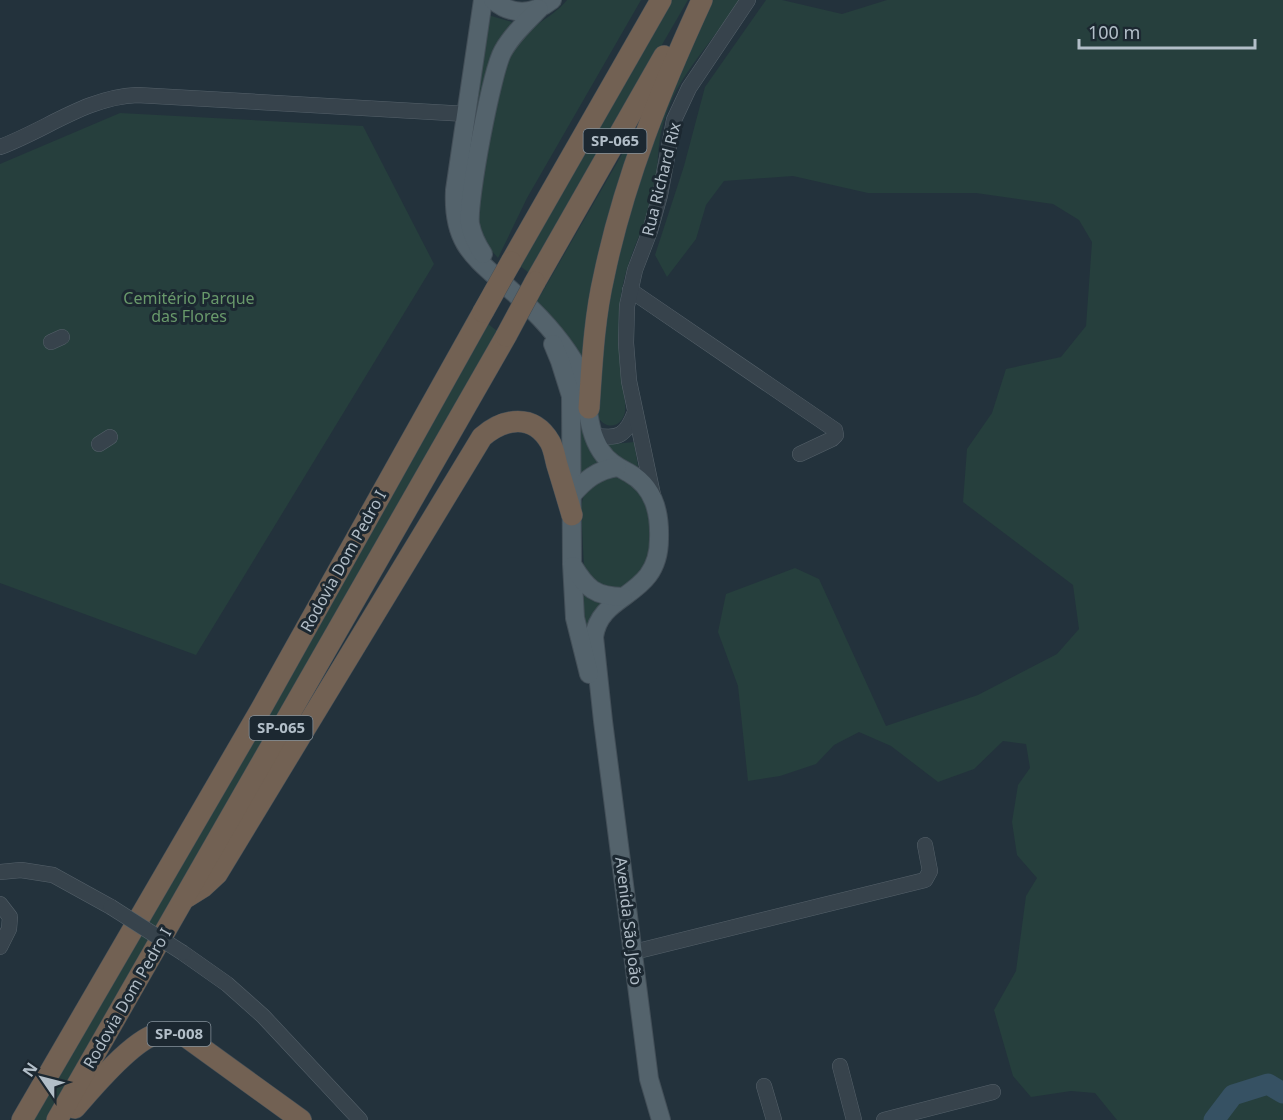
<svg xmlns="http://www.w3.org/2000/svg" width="1283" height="1120" viewBox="0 0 1283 1120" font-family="'Noto Sans',sans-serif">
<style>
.green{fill:#263f3d}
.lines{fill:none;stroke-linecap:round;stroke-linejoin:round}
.river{stroke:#365163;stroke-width:21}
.minor-casing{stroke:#55616a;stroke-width:16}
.major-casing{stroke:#434f58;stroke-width:20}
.highway-casing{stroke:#424e57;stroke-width:22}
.minor{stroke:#37434c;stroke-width:15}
.major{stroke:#54636c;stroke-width:18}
.highway{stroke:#726153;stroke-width:21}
.minor-bridge-casing{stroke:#55616a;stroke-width:16;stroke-linecap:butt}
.highway-bridge-casing{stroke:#424e57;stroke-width:22;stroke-linecap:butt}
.minor-bridge{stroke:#37434c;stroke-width:15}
.highway-bridge{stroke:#726153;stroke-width:21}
.labels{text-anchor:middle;stroke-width:6;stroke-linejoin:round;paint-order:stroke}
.shield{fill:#1c2831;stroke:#85919b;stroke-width:1.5}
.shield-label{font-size:15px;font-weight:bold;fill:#b2bec8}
.street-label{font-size:16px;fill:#b2bec8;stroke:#1c2831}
.park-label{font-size:16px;fill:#69996b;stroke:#1c2831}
</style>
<rect width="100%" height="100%" fill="#23323c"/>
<g class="green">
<path d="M567,0H641L527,198L498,258C490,249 479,237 477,223C474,196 483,168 489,142C495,110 498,73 516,45C529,25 553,18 567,0Z"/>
<path d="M669,0H688L529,273L519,265Z"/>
<path d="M712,0H740C720,30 695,58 677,89C668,106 661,127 659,145C657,160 658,176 655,191C648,219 634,244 626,272C615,310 618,351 623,389C624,396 626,405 625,412C621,429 604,430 597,415L603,323L624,209Z"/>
<path d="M766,0H782L842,14L887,0H1283V1120H1117L1095,1093L1071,1091L1031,1097L1013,1076L994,1010L1016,971L1026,896L1037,878L1017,855L1012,822L1018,785L1030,768L1026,744L1003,741L974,769L938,782L891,746L859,732L834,745L816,764L780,776L748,781L738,686L718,632L726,594L795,568L819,579L886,726L978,695L1057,654L1079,629L1073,585L963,502L967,449L992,413L1006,369L1061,357L1086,326L1092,242L1079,220L1053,204L976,193H868L793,176L724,181L706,205L696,239L667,277L655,255L684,166L705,87Z"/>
<path d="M488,15L512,22L492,54L487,69L460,193Z"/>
<path d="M120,113L363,126L434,264L196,655L0,583V164Z"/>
<path d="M644,116L585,366L536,303Z"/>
<path d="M487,323L497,331L50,1120H30Z"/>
<path d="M571,366L600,463L578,482Z"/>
<path d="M634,442L639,472L615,456L604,445Z"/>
<path d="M613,476L631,482L649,507L652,553L636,578L622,588L610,589L593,581L584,568L581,506L584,495L590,487L598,480Z"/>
<path d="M580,592L588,597L605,602L584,642Z"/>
</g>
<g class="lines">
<path class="river" d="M1214,1120L1233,1095L1268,1084L1283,1093"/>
<defs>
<g id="minor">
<path d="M0,147C46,130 87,97 137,95L467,114"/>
<path d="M630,290L835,430L836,435L832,439L800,454"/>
<path d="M51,342L62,337"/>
<path d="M593,435C618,440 626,436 635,412"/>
<path d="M99,444L110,437"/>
<path d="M653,495L629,381L626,343L627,306L635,270L650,231L660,195L674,120L689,88L748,0"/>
<path d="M0,872L21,870L53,875L111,907"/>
<path d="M0,904L10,917L9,929L0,947"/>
<path d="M634,952L925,880L930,871L925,845"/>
<path d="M183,953L227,984L263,1016L360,1120"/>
<path d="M840,1066L854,1120"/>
<path d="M764,1086L774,1120"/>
<path d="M884,1120L993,1092"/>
</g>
<g id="major">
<path d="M483,0L455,190C452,246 476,258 513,292C536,312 557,334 573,360C591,388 583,424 601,451C608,462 618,467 629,473C654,487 660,512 659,539C659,599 600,591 594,637L603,721L649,1079L661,1120"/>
<path d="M493,0C512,16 533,15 552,0"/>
<path d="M483,254C477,245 472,234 470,224C467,202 492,70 503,51C512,35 526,22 539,9"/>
<path d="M553,344L560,361L571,396L572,564L575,618L589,674"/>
<path d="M572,495C585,480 597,470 617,467"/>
<path d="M573,566C587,589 595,596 623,597"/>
</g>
<g id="highway">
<path d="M511,262L661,0"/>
<path d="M535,282L664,56"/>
<path d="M589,408C592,365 594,319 604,276C624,180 661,89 702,0"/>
<path d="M187,897L203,887L217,874L482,437C504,418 533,413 550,442C554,449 555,458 557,465C562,481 567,498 572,515"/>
<path d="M75,1108C92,1088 133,1040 157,1034C167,1031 175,1033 185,1036L301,1120"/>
<path d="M22,1120L261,709L483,312"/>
<path d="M57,1120L506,336"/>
</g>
</defs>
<use href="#minor" class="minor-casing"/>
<use href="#major" class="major-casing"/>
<use href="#highway" class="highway-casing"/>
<use href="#minor" class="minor"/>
<use href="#major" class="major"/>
<use href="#highway" class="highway"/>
<defs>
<path id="minor-bridge" d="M111,907L183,953"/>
<g id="highway-bridge">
<path d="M483,312L511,262"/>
<path d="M506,336L535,282"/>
</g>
</defs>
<use href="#minor-bridge" class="minor-bridge-casing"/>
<use href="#highway-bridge" class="highway-bridge-casing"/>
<use href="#minor-bridge" class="minor-bridge"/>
<use href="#highway-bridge" class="highway-bridge"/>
</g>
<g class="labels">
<g class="shield">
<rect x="583.5" y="129" width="63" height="24" rx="4.5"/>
<rect x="249.5" y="716" width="63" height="24" rx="4.5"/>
<rect x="147.5" y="1022" width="63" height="24" rx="4.5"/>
</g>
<g class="shield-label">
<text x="615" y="146">SP-065</text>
<text x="281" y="733">SP-065</text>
<text x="179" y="1039">SP-008</text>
</g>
<g class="street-label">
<text transform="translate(661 179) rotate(-76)" y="6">Rua Richard Rix</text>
<text transform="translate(343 561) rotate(-61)" y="6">Rodovia Dom Pedro I</text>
<text transform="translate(629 921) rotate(83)" y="6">Avenida São João</text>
<text transform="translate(127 998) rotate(-60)" y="6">Rodovia Dom Pedro I</text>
</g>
<g class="park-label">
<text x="189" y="304">Cemitério Parque<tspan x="189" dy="18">das Flores</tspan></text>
</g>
</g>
<g transform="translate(42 1078) rotate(305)" stroke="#1c2831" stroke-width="4.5" paint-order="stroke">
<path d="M0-4.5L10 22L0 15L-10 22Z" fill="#b2bec8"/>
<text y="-9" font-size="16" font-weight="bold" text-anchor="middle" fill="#b2bec8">N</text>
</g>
<path d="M1079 39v9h176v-9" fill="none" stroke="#b2bec8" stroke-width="3"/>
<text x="1088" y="39" font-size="18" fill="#b2bec8" stroke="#1c2831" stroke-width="4.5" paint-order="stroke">100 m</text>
</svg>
